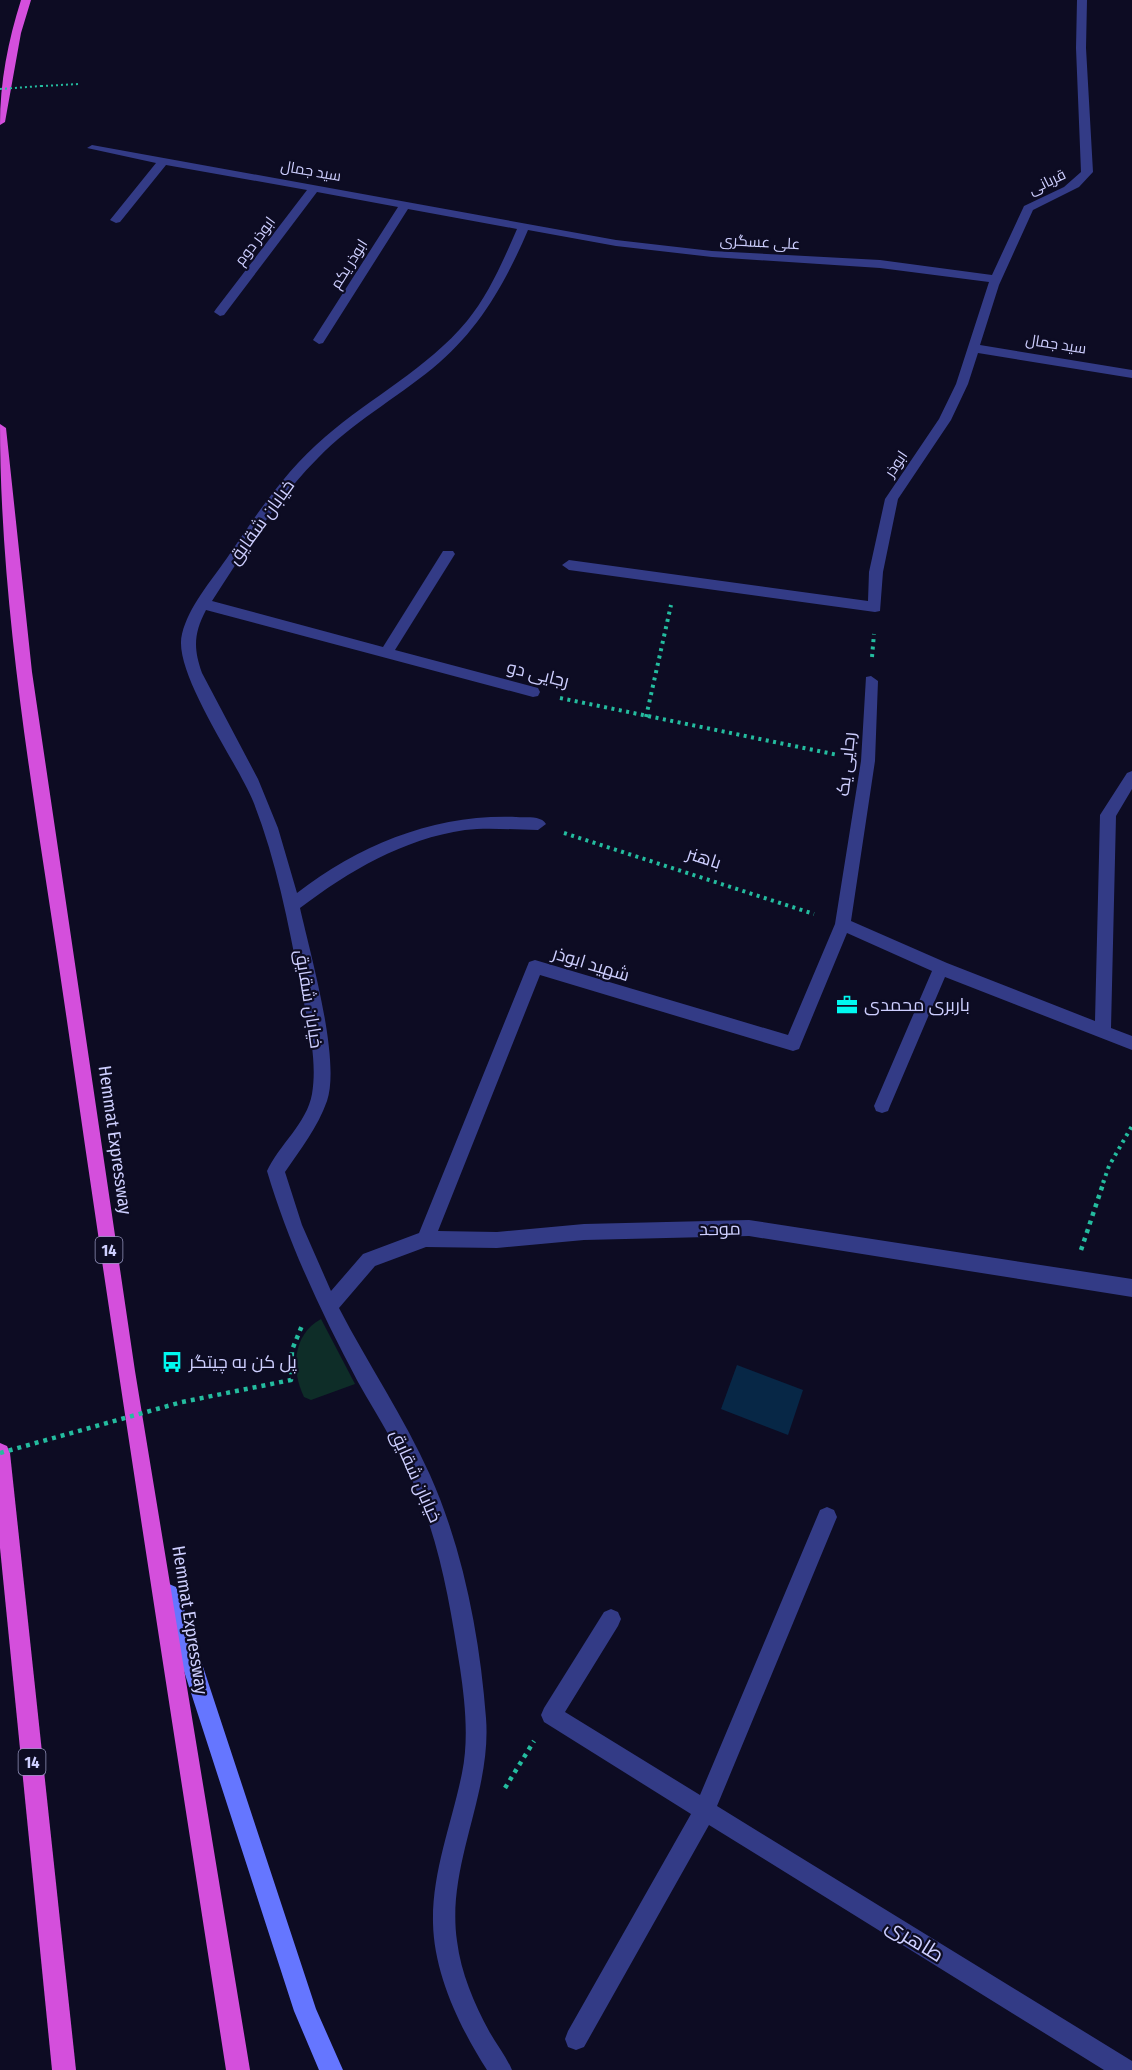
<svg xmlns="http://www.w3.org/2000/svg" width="1132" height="2070" viewBox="0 0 1132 2070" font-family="'Fira Sans Condensed',Cairo,sans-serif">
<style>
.green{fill:#0e2d28}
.water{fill:#072746}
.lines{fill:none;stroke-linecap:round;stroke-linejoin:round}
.path-far2{stroke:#24bc9f;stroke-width:2;stroke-dasharray:2 3;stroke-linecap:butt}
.path-far1{stroke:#24bc9f;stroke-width:4;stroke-dasharray:3 4.5;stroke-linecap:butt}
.path{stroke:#24bc9f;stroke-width:4.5;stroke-dasharray:4 5;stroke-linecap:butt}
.minor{fill:#333b86;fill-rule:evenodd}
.secondary{fill:#6576ff;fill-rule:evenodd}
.trunk{fill:#d44fdc;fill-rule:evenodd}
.path-bridge-far1{stroke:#24bc9f;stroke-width:2;stroke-dasharray:2 3;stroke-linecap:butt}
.path-bridge{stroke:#24bc9f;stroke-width:4.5;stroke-dasharray:4 5;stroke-linecap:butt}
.labels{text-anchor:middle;stroke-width:4.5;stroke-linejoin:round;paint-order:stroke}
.far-street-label{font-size:15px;fill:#cecfff;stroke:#0d0c23}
.shield{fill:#0d0c23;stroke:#9494bd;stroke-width:1.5}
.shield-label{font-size:16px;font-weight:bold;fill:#cecfff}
.street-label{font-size:18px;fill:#cecfff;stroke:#0d0c23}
.poi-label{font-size:18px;fill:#cecfff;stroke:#0d0c23;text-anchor:start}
.near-street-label{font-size:21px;fill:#cecfff;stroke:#0d0c23}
</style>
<rect width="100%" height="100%" fill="#0d0c23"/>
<path class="green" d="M321,1319L355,1384L311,1400L304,1397C291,1370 292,1335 321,1319Z"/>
<path class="water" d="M737,1365L803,1390L788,1435L721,1409Z"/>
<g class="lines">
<path class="path-far2" d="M41,86L80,84"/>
<g class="path-far1">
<path d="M872,657L874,634"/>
<path d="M560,698L838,755"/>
<path d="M646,717L671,605"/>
<path d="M564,833L814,914"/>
<path d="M1103,1183L1109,1166L1132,1126"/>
</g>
<g class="path">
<path d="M1081,1250L1104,1181"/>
<path d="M182,1402L291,1380L292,1350L303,1323"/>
<path d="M505,1788L534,1741"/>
</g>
<g class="minor">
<path d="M1077,0H1087L1086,48L1093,172L1079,187L1033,210L999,285L980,345L1132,370V378L978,353L968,384L951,420L898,499L883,572L880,611L875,612L569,570L562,565L569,560L868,601L869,572L885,499L939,419L956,384L989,282L880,268L712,257L616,246L528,230C505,284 478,331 433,368C395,399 352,423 318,458C276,500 244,552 212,601L383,647L443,551H453L455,554L395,650L538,688L540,692L538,696L533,697L206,610C194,633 193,648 202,673L258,779L278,828L297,893C361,844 435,814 516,817C525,818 541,815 546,824L538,830C514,830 489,827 465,830C403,839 349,871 300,908C310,953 341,1060 327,1101C318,1127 300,1150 285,1172L302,1225L331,1291L363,1254L419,1233L529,962L535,960L788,1035L835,924L861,761L866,677L871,676L878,681L875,761L851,921L947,963L1095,1021L1100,815L1127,773L1132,771V789L1116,816L1111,1028L1132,1036V1050L945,977L890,1106L888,1111L882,1113L876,1111L874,1106L932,971L847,933L801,1044L799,1049L793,1051L540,975L438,1231L497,1232L584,1224L749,1220L1132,1279V1297L749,1236L584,1240L497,1248L426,1247L375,1266L339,1308C368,1364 404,1417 430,1475C463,1549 480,1637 486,1718C492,1794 446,1865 457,1941C461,1973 474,2003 489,2031C496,2044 506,2056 512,2070H487C460,2028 434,1974 433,1923C432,1871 452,1823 462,1773C469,1739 465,1702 460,1668C451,1610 441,1550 419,1496C403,1456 379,1419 358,1382C322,1314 289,1245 267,1171C279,1145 307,1123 312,1094C318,1058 307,1019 300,984C288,922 276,859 253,801C237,762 172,671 182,634C189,606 211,581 227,558C256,515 285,471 325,437C371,397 427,369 467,321C489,294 503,261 517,229L408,209L323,343L319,344L313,340L398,207L317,192L224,315L220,316L214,312L216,309L307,190L166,165L120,222L116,223L110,220L156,163L87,148L92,145L616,240L712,251L880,260L992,275L1024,206L1064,187L1081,172L1076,48Z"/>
<path d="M827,1507L834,1510L837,1517L717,1806L1132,2061V2070H1104L709,1825L584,2047L576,2050L568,2047L565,2039L568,2031L691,1814L544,1722L541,1715L544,1708L604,1612L611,1609L618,1612L621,1619L618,1626L565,1712L700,1795L820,1510Z"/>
</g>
<path class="secondary" d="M169,1584L176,1587L179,1594L316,2009L343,2070H319L294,2011L159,1594L162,1587Z"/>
<g class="trunk">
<path d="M21,0H31L21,33L5,122L0,125C0,82 8,41 21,0Z"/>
<path d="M0,424L6,428L32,672L135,1371L250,2070H226C172,1721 117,1371 67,1021C39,825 0,622 0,424Z"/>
<path d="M0,1443L7,1446L10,1453L76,2070H52L0,1548Z"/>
</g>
<path class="path-bridge-far1" d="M0,89L41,86"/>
<path class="path-bridge" d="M0,1453L182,1402"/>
</g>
<defs>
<symbol id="office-bare" viewBox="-9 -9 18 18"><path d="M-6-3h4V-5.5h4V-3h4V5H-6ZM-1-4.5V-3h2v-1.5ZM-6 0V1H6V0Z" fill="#00f9f0" stroke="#0d0c23" stroke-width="2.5" paint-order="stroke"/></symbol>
<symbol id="bus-bare" viewBox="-9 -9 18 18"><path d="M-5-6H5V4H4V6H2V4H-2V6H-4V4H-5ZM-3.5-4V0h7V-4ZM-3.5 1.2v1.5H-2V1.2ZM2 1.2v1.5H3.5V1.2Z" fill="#00f9f0" stroke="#0d0c23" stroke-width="2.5" paint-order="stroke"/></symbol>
</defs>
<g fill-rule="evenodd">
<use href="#office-bare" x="832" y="990" width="30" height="30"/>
<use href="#bus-bare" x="157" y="1347" width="30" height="30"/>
</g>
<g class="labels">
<g class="far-street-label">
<text transform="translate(311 171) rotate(10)" y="5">سید جمال</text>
<text transform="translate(1047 182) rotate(-26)" y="5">قربانی</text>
<text transform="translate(255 241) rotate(-53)" y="5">ابوذر دوم</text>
<text transform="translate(760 242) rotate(3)" y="5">علی عسگری</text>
<text transform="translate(349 264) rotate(-58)" y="5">ابوذر یکم</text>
<text transform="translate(1056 344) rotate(9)" y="5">سید جمال</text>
<text transform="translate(896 464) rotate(-56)" y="5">ابوذر</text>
</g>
<g class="shield">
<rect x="95.5" y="1237" width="27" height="26" rx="4.5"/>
<rect x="18.5" y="1749" width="27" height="26" rx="4.5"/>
</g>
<g class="shield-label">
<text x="109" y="1256">14</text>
<text x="32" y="1768">14</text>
</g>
<g class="street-label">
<text transform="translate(261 522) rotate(-54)" y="6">خیابان شقایق</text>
<text transform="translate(538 674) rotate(14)" y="6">رجایی دو</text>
<text transform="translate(846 764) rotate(-84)" y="6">رجایی یک</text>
<text transform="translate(704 858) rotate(18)" y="6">باهنر</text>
<text transform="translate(591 964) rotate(17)" y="6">شهید ابوذر</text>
<text transform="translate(309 999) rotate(81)" y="6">خیابان شقایق</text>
<text transform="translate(115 1140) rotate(82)" y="6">Hemmat Expressway</text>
<text transform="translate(720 1229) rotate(-1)" y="6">موحد</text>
<text transform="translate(416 1476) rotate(66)" y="6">خیابان شقایق</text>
<text transform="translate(190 1620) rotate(81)" y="6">Hemmat Expressway</text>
</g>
<g class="poi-label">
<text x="864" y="1011">باربری محمدی</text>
<text x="189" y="1368">پل کن به چیتگر</text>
</g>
<g class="near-street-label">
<text transform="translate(915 1940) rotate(32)" y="7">طاهری</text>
</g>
</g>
</svg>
